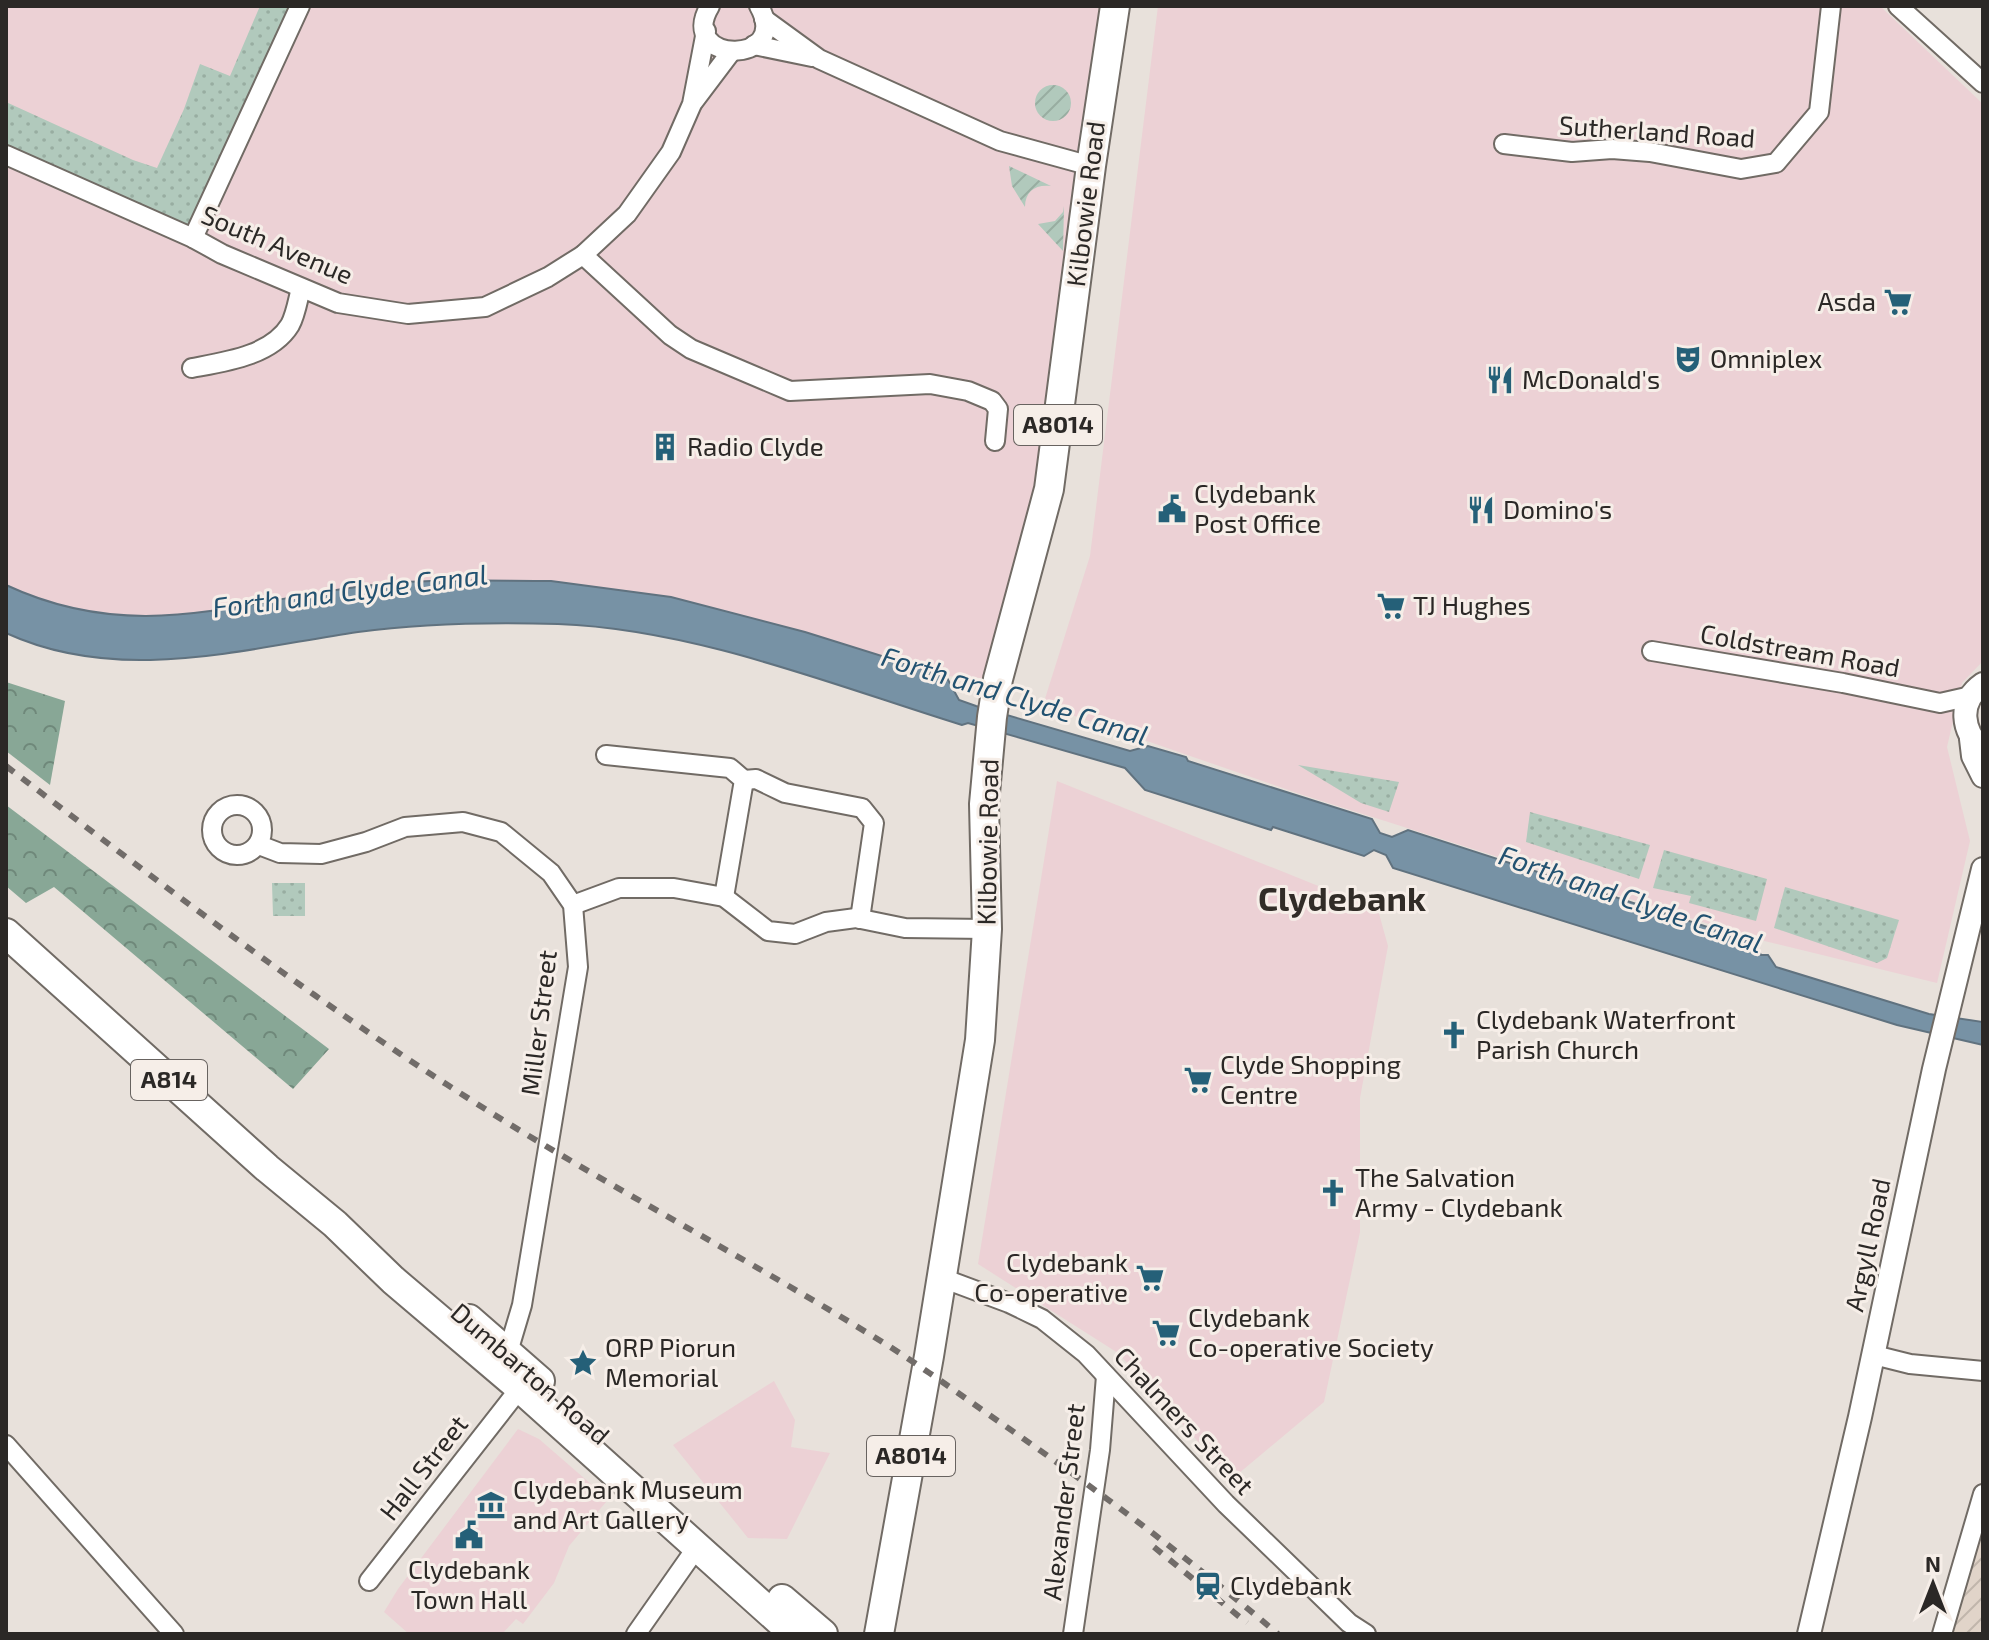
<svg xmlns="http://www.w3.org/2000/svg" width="1989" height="1640" viewBox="0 0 1989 1640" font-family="'Exo 2',sans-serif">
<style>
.commercial{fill:#ecd1d5}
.industrial{fill:url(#industrial-furrows)}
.grass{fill:url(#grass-dots)}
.forest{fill:url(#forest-crowns)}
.garden{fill:url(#garden-furrows)}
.water{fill:#7792a5;stroke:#60727f;stroke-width:2}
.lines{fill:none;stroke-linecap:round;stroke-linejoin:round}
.minor-casing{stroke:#716b65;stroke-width:22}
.tertiary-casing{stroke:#716b65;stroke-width:26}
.primary-casing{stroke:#716b65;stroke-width:32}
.minor{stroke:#fff;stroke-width:18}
.tertiary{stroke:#fff;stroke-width:22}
.primary{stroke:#fff;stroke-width:28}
.rail{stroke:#716c69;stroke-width:6;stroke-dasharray:10 10;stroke-linecap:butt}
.labels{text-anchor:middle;stroke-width:6;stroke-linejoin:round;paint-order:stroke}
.shield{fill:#f6eee8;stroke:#686360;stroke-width:2}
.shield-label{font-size:24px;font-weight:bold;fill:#2b2826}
.street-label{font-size:26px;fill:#2b2826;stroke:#f6eee8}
.poi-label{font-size:26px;fill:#2b2826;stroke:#f6eee8;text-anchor:start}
.water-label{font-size:28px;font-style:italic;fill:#225271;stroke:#f6eee8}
.district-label{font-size:34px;font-weight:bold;fill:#312c27;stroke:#f6eee8}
</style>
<defs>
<pattern id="industrial-furrows" width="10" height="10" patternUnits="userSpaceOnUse" patternTransform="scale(2)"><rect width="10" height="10" fill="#e1d4c9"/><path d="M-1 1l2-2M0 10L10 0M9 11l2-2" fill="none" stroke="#c1b6ac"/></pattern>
<pattern id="grass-dots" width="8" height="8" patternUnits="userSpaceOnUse" patternTransform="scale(2)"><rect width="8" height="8" fill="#b1c9bc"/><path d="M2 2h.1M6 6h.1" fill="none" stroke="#98ada1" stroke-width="1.8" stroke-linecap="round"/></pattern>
<pattern id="forest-crowns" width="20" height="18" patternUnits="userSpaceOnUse" patternTransform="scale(2)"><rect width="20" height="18" fill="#88a796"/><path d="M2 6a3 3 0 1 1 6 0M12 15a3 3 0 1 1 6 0" fill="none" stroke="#6f887a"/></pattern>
<pattern id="garden-furrows" width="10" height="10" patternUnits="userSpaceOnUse" patternTransform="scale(2)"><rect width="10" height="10" fill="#b1c9bc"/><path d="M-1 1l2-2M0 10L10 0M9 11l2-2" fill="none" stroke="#98ada1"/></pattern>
</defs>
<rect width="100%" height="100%" fill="#e8e1db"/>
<g class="commercial">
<path d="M6,6H1106L1049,489L998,679L946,676L805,632L671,597L551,581L392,583L331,591L241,609L143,617L92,613L65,608L39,600L6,585Z"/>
<path d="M1158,6H1880L1983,104V661L1962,683L1947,747L1970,841L1937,983L1756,939L1300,794L1043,705L1090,556Z"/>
<path d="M1057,781L1378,910L1388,946L1360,1098V1232L1324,1402L1232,1479L1118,1353L978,1264Z"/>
<path d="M774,1381L795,1420L791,1447L830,1453L787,1539L748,1538L673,1445Z"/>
<path d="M518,1429L539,1439L607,1498L606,1502L569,1546L554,1583L523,1624L516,1619L502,1634H409L384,1612L398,1589Z"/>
</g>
<path class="industrial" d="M1983,1504V1634H1942Z"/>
<g class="grass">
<path d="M260,6H300L193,238L6,155V102L133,160L157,168L184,109L200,64L230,76Z"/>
<path d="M1298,765L1399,782L1389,812L1361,803Z"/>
<path d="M1530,812L1650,845L1639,879L1526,842Z"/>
<path d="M1664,850L1767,879L1756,921L1689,903L1691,896L1653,888Z"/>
<path d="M272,883H305V916H273Z"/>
<path d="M1785,887L1899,920L1887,958L1877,963L1774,928Z"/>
</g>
<g class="forest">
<path d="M6,682L65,701L50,785L6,751Z"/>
<path d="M6,805L329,1049L293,1089L54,887L26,903L6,886Z"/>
</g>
<g class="garden">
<circle cx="1053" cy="103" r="18"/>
<path d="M1009,166L1051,186C1036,184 1025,191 1025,207L1012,186Z"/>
<path d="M1064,206L1063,251L1038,224L1055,221L1063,212Z"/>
</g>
<path class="water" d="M551,581L671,597L805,632L946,676L959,700L976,706L1130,751L1148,746L1186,757L1188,761L1372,819L1380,833L1392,837L1408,830L1754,942L1761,955H1768L1776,967L1929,1014L1983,1022V1045L1897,1025L1393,868L1386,855L1374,850L1364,856L1273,827L1271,830L1145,790L1125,768L968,723L962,725C833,685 694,629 558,624C491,622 424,623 358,632C242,649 119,685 6,633V585C145,650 253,594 393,583C445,579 498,581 551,581Z"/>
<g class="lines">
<defs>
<g id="minor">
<path d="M710,6C675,64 793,67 759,6"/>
<path d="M1898,6L1983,83"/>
<path d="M764,19L819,59L1000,141L1091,166"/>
<path d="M754,45L812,57"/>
<path d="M694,101L731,52"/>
<path d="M1504,144L1572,152L1612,149L1650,152L1741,169L1776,163L1819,112L1831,6"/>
<path d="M6,155L193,238L222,254L338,303L408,314L485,307L548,277L583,255L627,214L671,152L692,104L706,31"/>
<path d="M193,238L300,6"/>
<path d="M583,255L670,335L691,349L790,391L930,384L968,391L992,401L998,409L995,441"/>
<path d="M192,368C224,362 271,356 290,325C296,314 298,299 301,288"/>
<path d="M1652,651L1843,683L1940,703L1971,696"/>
<path d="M606,755L730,768L744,780L724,897"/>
<path d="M744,780L756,779L785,793L862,808L874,823L860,919"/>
<circle cx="237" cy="830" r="25"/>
<path d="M259,845L280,853L321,854L366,842L405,827L463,822L501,832L551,873L573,905L578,967L522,1305L508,1352L501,1360"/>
<path d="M573,905L619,888H674L724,897L768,931L795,934L826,922L856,918L905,928L987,929"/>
<path d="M942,1278L1009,1303L1042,1319L1086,1354L1226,1504L1349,1623L1366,1634"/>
<path d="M1874,1355L1910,1364L1983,1371"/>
<path d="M6,1445L174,1634"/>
<path d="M369,1581L520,1388"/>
<path d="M636,1634L697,1547"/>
<path d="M1073,1634L1100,1450L1106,1376"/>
<path d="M1942,1634L1983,1494"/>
</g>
<g id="tertiary">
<path d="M1983,684C1957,702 1962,732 1983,750"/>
<path d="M1971,739L1973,756L1983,776"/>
<path d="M1809,1634L1860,1417L1934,1069L1983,869"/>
</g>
<g id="primary">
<path d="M6,933L267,1168L335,1224L393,1280L520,1388L794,1634"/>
<path d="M469,1319L540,1381"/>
<path d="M782,1599L823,1634"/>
<path d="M879,1634L929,1356L980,1040L987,929L984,804L992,717L998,679L1049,489L1091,166L1115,6"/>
</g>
</defs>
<use href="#minor" class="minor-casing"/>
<use href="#tertiary" class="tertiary-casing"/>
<use href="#primary" class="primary-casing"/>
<use href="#minor" class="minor"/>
<use href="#tertiary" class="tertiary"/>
<use href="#primary" class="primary"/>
<g class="rail">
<path d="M6,766C174,894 343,1023 524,1133C637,1201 753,1263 866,1332C908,1357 948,1386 988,1414C1088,1483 1185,1555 1278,1634"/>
<path d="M1154,1547L1247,1623"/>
</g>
</g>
<defs>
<symbol id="supermarket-bare" viewBox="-9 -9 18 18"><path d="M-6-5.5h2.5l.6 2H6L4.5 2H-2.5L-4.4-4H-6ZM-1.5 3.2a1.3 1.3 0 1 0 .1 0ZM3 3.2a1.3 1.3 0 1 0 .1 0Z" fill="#256078" stroke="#f6eee8" stroke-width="2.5" paint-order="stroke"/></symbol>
<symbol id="theatre-bare" viewBox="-9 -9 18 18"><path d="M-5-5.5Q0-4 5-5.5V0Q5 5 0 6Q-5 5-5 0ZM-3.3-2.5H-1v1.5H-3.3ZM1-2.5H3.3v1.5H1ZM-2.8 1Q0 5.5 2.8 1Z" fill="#256078" stroke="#f6eee8" stroke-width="2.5" paint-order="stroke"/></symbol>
<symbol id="restaurant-bare" viewBox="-9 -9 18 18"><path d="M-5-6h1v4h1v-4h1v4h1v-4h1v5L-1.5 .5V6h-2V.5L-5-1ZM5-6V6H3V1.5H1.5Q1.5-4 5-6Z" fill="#256078" stroke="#f6eee8" stroke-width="2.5" paint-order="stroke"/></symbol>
<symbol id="building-bare" viewBox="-9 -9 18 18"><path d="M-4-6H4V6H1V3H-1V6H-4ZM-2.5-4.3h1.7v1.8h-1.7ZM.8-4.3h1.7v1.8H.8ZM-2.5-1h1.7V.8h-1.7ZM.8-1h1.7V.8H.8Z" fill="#256078" stroke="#f6eee8" stroke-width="2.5" paint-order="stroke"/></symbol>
<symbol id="civic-bare" viewBox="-9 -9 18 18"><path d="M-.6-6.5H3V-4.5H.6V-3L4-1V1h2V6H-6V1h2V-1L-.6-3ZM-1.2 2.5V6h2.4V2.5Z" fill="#256078" stroke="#f6eee8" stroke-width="2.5" paint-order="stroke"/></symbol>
<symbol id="church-bare" viewBox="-9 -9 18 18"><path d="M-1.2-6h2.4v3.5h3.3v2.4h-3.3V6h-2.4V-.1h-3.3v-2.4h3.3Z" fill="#256078" stroke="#f6eee8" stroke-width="2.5" paint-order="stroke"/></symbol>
<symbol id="sight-bare" viewBox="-9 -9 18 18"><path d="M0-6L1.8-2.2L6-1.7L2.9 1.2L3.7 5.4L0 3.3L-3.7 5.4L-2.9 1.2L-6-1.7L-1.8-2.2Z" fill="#256078" stroke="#f6eee8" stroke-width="2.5" paint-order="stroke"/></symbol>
<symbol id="museum-bare" viewBox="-9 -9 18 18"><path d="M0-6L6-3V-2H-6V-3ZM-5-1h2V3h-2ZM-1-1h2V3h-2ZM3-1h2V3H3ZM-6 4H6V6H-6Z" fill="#256078" stroke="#f6eee8" stroke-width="2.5" paint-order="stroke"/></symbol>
<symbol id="station-bare" viewBox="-9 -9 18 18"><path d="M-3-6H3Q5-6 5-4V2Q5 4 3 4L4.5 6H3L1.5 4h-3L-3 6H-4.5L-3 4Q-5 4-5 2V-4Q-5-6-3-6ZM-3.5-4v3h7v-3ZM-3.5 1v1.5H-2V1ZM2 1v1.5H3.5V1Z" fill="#256078" stroke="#f6eee8" stroke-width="2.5" paint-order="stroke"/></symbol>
</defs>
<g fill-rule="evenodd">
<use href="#supermarket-bare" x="1878" y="282" width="40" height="40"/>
<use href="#theatre-bare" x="1668" y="339" width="40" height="40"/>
<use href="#restaurant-bare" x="1480" y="360" width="40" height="40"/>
<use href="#building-bare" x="645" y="427" width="40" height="40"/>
<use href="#civic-bare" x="1152" y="489" width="40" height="40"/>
<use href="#restaurant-bare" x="1461" y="490" width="40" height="40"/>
<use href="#supermarket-bare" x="1371" y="586" width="40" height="40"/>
<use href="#church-bare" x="1434" y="1015" width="40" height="40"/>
<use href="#supermarket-bare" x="1178" y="1060" width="40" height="40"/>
<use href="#church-bare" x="1313" y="1173" width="40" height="40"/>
<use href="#supermarket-bare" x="1130" y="1258" width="40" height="40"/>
<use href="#supermarket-bare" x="1146" y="1313" width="40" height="40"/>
<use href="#sight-bare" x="563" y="1343" width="40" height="40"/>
<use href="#museum-bare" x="471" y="1485" width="40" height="40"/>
<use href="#civic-bare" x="449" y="1515" width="40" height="40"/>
<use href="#station-bare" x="1188" y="1566" width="40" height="40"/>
</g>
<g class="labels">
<g class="shield">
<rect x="1014" y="405" width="88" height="40" rx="6"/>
<rect x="131" y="1060" width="76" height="40" rx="6"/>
<rect x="867" y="1436" width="88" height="40" rx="6"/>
</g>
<g class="shield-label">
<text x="1058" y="433">A8014</text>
<text x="169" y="1088">A814</text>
<text x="911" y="1464">A8014</text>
</g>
<g class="street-label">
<text transform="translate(1657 132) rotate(4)" y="9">Sutherland Road</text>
<text transform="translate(1086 204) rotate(-83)" y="9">Kilbowie Road</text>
<text transform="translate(277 245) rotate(23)" y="9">South Avenue</text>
<text transform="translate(1800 651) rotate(10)" y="9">Coldstream Road</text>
<text transform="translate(988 842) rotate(-89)" y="9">Kilbowie Road</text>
<text transform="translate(539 1023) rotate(-83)" y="9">Miller Street</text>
<text transform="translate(1868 1245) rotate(-78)" y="9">Argyll Road</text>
<text transform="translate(530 1374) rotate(41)" y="9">Dumbarton Road</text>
<text transform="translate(1184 1421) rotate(47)" y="9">Chalmers Street</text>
<text transform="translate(424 1468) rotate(-52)" y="9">Hall Street</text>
<text transform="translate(1064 1502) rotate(-83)" y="9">Alexander Street</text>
</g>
<g class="poi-label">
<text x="1876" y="311" text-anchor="end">Asda</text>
<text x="1710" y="368">Omniplex</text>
<text x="1522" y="389">McDonald's</text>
<text x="687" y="456">Radio Clyde</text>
<text x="1194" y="503">Clydebank<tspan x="1194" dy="30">Post Office</tspan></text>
<text x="1503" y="519">Domino's</text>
<text x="1413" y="615">TJ Hughes</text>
<text x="1476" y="1029">Clydebank Waterfront<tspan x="1476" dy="30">Parish Church</tspan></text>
<text x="1220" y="1074">Clyde Shopping<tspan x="1220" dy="30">Centre</tspan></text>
<text x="1355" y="1187">The Salvation<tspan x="1355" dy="30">Army - Clydebank</tspan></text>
<text x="1128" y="1272" text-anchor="end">Clydebank<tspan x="1128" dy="30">Co-operative</tspan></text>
<text x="1188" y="1327">Clydebank<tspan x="1188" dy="30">Co-operative Society</tspan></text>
<text x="605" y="1357">ORP Piorun<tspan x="605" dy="30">Memorial</tspan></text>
<text x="513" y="1499">Clydebank Museum<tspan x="513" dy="30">and Art Gallery</tspan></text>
<text x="469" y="1579" text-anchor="middle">Clydebank<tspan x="469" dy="30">Town Hall</tspan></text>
<text x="1230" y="1595">Clydebank</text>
</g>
<g class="water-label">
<text transform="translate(350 591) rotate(-7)" y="10">Forth and Clyde Canal</text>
<text transform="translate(1015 696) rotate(17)" y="10">Forth and Clyde Canal</text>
<text transform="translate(1631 899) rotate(19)" y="10">Forth and Clyde Canal</text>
</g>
<g class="district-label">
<text x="1342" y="911">Clydebank</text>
</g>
</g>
<rect width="1989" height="1640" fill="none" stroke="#2b2826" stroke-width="16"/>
<g transform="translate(1933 1584)" stroke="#f6eee8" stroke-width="6" paint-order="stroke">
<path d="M0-6L14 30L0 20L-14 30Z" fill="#2b2826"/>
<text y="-12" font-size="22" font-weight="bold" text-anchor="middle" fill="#2b2826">N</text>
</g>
</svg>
